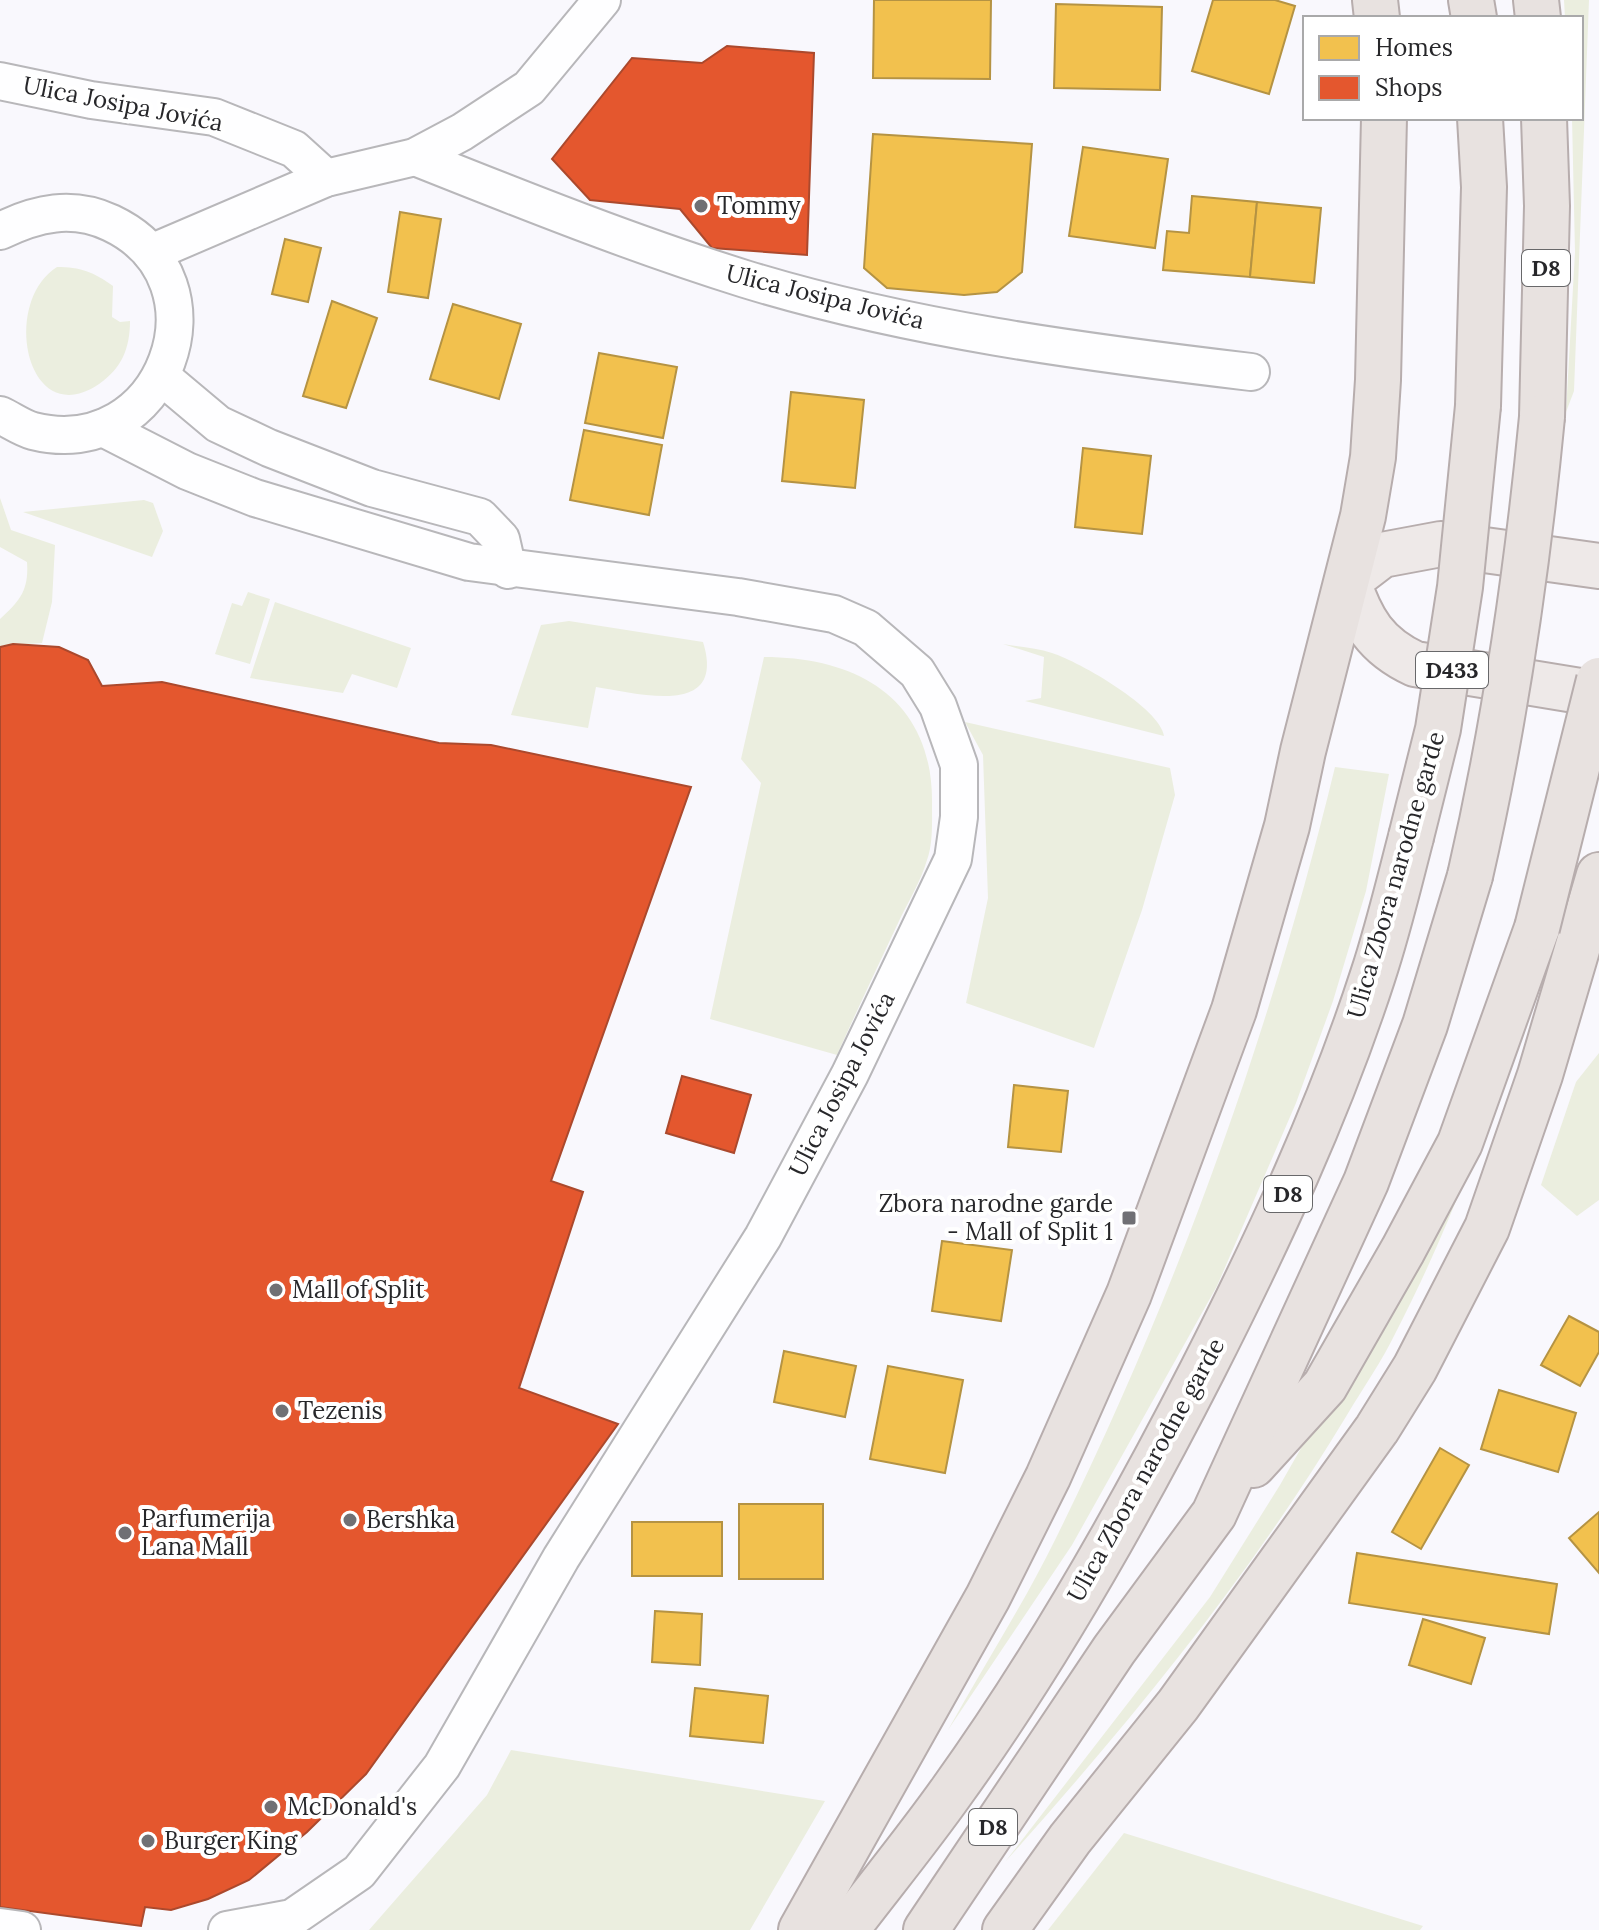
<svg xmlns="http://www.w3.org/2000/svg" width="1599" height="1930" viewBox="0 0 1599 1930" font-family="Lora,serif">
<style>
.green{fill:#ebeedf}
.homes{fill:#f2c14e;stroke:#b59343;stroke-width:2}
.shops{fill:#e4572e;stroke:#ab492d;stroke-width:2}
.lines{fill:none;stroke-linecap:round;stroke-linejoin:round}
.minor-casing{stroke:#b8b7ba;stroke-width:40}
.primary-casing{stroke:#b7adad;stroke-width:48}
.trunk-casing{stroke:#b7adad;stroke-width:48}
.minor{stroke:#fefeff;stroke-width:36}
.primary{stroke:#eee9e8;stroke-width:44}
.trunk{stroke:#e8e2e0;stroke-width:44}
.trunk-bridge-casing{stroke:#b7adad;stroke-width:48;stroke-linecap:butt}
.trunk-bridge{stroke:#e8e2e0;stroke-width:44}
.poi-dot{fill:#707074;stroke:#fff;stroke-width:3}
.labels{text-anchor:middle;stroke-width:8;stroke-linejoin:round;paint-order:stroke}
.shield{fill:#fff;stroke:#68686a;stroke-width:2}
.shield-label{font-size:22px;font-weight:bold;fill:#27272a}
.street-label{font-size:24px;fill:#27272a;stroke:#fff}
.poi-label{font-size:24px;fill:#27272a;stroke:#fff;text-anchor:start}
</style>
<rect width="100%" height="100%" fill="#f9f8fd"/>
<g class="green">
<path d="M1564,0H1589L1574,391L1566,412L1575,252L1572,118H1581V18H1565Z"/>
<path d="M57,267C80,267 94,272 113,286L112,317L120,322L130,321C130,348 122,368 99,384C27,433 0,303 57,267Z"/>
<path d="M0,498L11,530L55,545L52,602L42,643L0,646V619C20,601 29,590 27,562L0,547Z"/>
<path d="M144,500L153,503L163,531L152,557L23,512Z"/>
<path d="M248,592L270,599L250,664L215,654L232,603L242,606Z"/>
<path d="M275,602L411,648L397,688L352,674L343,693L250,678Z"/>
<path d="M569,621L703,642C727,719 637,693 596,687L588,728L511,715L541,625Z"/>
<path d="M1003,644C1019,647 1037,648 1052,653C1080,662 1160,708 1164,736L1025,701L1041,698L1044,657Z"/>
<path d="M764,657C861,657 934,702 932,805C932,823 933,844 927,860C921,881 908,902 899,921C878,966 857,1010 837,1055L710,1019L761,783L741,759Z"/>
<path d="M965,722L1170,768L1175,795L1142,910L1094,1048L966,1003L988,898L983,755Z"/>
<path d="M1335,767L1389,774L1366,891L1333,1001L1296,1103L1217,1286L1072,1545L948,1730C983,1667 1023,1605 1055,1540C1177,1293 1270,1035 1335,767Z"/>
<path d="M1599,1053V1200L1577,1216L1541,1185L1576,1082Z"/>
<path d="M1509,1064C1475,1156 1441,1245 1396,1332C1382,1361 1363,1388 1347,1415C1249,1578 1131,1721 1005,1862L1210,1597L1280,1485L1365,1336Z"/>
<path d="M511,1750L787,1795L825,1801L750,1930H369L487,1795Z"/>
<path d="M1124,1833L1423,1926L1420,1930H1048Z"/>
</g>
<g class="homes">
<path d="M874,0H991L990,79L873,78Z"/>
<path d="M1213,0H1275L1295,6L1269,94L1192,71Z"/>
<path d="M1056,4L1162,7L1160,90L1054,88Z"/>
<path d="M873,134L1032,144L1022,272L997,292L964,295L887,288L864,268Z"/>
<path d="M1083,147L1168,159L1155,248L1069,236Z"/>
<path d="M1192,196L1257,202L1250,277L1163,270L1167,231L1189,233Z"/>
<path d="M1257,202L1321,208L1314,283L1250,277Z"/>
<path d="M400,212L441,219L428,298L388,292Z"/>
<path d="M285,239L321,248L308,302L272,294Z"/>
<path d="M332,301L377,318L346,408L303,396Z"/>
<path d="M453,304L521,324L499,399L430,379Z"/>
<path d="M599,353L677,367L663,438L585,423Z"/>
<path d="M791,392L864,400L855,488L782,481Z"/>
<path d="M584,430L662,445L649,515L570,500Z"/>
<path d="M1083,448L1151,456L1142,534L1075,527Z"/>
<path d="M1014,1085L1068,1091L1061,1152L1008,1147Z"/>
<path d="M942,1241L1012,1250L1001,1321L932,1311Z"/>
<path d="M1569,1316L1599,1332V1352L1580,1386L1541,1365Z"/>
<path d="M784,1351L856,1366L845,1417L774,1402Z"/>
<path d="M888,1366L963,1380L945,1473L870,1459Z"/>
<path d="M1499,1390L1576,1413L1558,1472L1481,1449Z"/>
<path d="M1440,1448L1469,1465L1421,1549L1392,1532Z"/>
<rect x="739" y="1504" width="84" height="75"/>
<path d="M1599,1512V1573L1569,1538Z"/>
<rect x="632" y="1522" width="90" height="54"/>
<path d="M1357,1553L1557,1584L1549,1634L1349,1603Z"/>
<path d="M655,1611L702,1614L700,1665L652,1662Z"/>
<path d="M1423,1619L1485,1638L1471,1684L1409,1665Z"/>
<path d="M695,1688L768,1696L763,1743L690,1736Z"/>
</g>
<g class="shops">
<path d="M727,46L814,53L807,255L712,248L680,209L590,200L552,159L632,58L702,63Z"/>
<path d="M13,644L59,647L88,660L102,686L162,682L439,743L491,745L691,787L551,1181L583,1192L519,1388L618,1424L366,1774L307,1832L249,1880L208,1899L171,1910L145,1907L141,1926L0,1907V647Z"/>
<path d="M682,1076L751,1095L734,1153L666,1133Z"/>
</g>
<g class="lines">
<defs>
<g id="minor">
<path d="M0,81L91,100L214,117L294,149L326,178"/>
<path d="M415,157C523,200 633,244 745,279C908,329 1082,352 1251,372"/>
<path d="M0,231C37,213 72,205 111,223C233,281 164,464 33,431C22,428 11,420 0,415"/>
<path d="M151,253L326,178L415,157L462,132L529,88L602,0"/>
<path d="M162,377L218,424L269,448L372,488L480,517L501,539L508,570"/>
<path d="M103,428L187,471L255,498L469,562L738,597L834,614L866,628L917,672L938,706L959,765V817L953,859L850,1074L763,1237L561,1558L442,1766L359,1872L292,1918L227,1930"/>
<path d="M0,1927L22,1930"/>
</g>
<path id="primary" d="M1599,566L1441,544L1382,555L1348,581C1361,621 1376,646 1415,664L1599,694"/>
<g id="trunk">
<path d="M1375,0L1377,18"/>
<path d="M1471,0L1474,18"/>
<path d="M1536,0L1538,18"/>
<path d="M1478,406L1484,187L1480,118"/>
<path d="M1542,417L1547,206L1544,118"/>
<path d="M1253,1465L1325,1386L1403,1250L1460,1143L1537,928"/>
<path d="M801,1930L988,1597L1048,1477L1129,1294L1234,1010L1287,826L1303,751L1363,516L1373,457L1378,380L1384,118"/>
<path d="M846,1930C881,1884 918,1839 952,1791C1047,1659 1129,1514 1203,1369C1268,1241 1329,1111 1373,975C1388,930 1399,883 1411,837"/>
<path d="M926,1930L1114,1650L1214,1514L1366,1182L1425,1025L1470,876"/>
<path d="M1005,1930L1070,1839L1178,1705L1377,1429L1415,1368L1487,1228L1540,1075L1599,875"/>
</g>
</defs>
<use href="#minor" class="minor-casing"/>
<use href="#primary" class="primary-casing"/>
<use href="#trunk" class="trunk-casing"/>
<use href="#minor" class="minor"/>
<use href="#primary" class="primary"/>
<use href="#trunk" class="trunk"/>
<defs>
<g id="trunk-bridge">
<path d="M1411,837L1438,729L1460,587L1478,406"/>
<path d="M1470,876C1505,724 1527,573 1542,417"/>
<path d="M1537,928L1599,680"/>
</g>
</defs>
<use href="#trunk-bridge" class="trunk-bridge-casing"/>
<use href="#trunk-bridge" class="trunk-bridge"/>
</g>
<g class="poi-dot">
<circle cx="701" cy="206" r="8"/>
<rect x="1121" y="1210" width="16" height="16" rx="4"/>
<circle cx="276" cy="1290" r="8"/>
<circle cx="282" cy="1411" r="8"/>
<circle cx="350" cy="1520" r="8"/>
<circle cx="125" cy="1533" r="8"/>
<circle cx="271" cy="1807" r="8"/>
<circle cx="148" cy="1841" r="8"/>
</g>
<g class="labels">
<g class="shield">
<rect x="1522" y="250" width="48" height="36" rx="6"/>
<rect x="1416" y="652" width="72" height="36" rx="6"/>
<rect x="1264" y="1176" width="48" height="36" rx="6"/>
<rect x="969" y="1809" width="48" height="36" rx="6"/>
</g>
<g class="shield-label">
<text x="1546" y="276">D8</text>
<text x="1452" y="678">D433</text>
<text x="1288" y="1202">D8</text>
<text x="993" y="1835">D8</text>
</g>
<g class="street-label">
<text transform="translate(123 104) rotate(11)" y="8">Ulica Josipa Jovića</text>
<text transform="translate(825 297) rotate(14)" y="8">Ulica Josipa Jovića</text>
<text transform="translate(1396 875) rotate(-74)" y="8">Ulica Zbora narodne garde</text>
<text transform="translate(842 1084) rotate(-63)" y="8">Ulica Josipa Jovića</text>
<text transform="translate(1146 1470) rotate(-61)" y="8">Ulica Zbora narodne garde</text>
</g>
<g class="poi-label">
<text x="717" y="214">Tommy</text>
<text x="1113" y="1212" text-anchor="end">Zbora narodne garde<tspan x="1113" dy="28">- Mall of Split 1</tspan></text>
<text x="292" y="1298">Mall of Split</text>
<text x="298" y="1419">Tezenis</text>
<text x="141" y="1527">Parfumerija<tspan x="141" dy="28">Lana Mall</tspan></text>
<text x="366" y="1528">Bershka</text>
<text x="287" y="1815">McDonald's</text>
<text x="164" y="1849">Burger King</text>
</g>
</g>
<rect x="1303" y="16" width="280" height="104" fill="#ffffff" stroke="#a9a9aa" stroke-width="2"/>
<rect x="1319" y="36" width="40" height="24" fill="#f2c14e" stroke="#a9a9aa" stroke-width="2"/>
<text x="1375" y="56" font-size="24" fill="#27272a">Homes</text>
<rect x="1319" y="76" width="40" height="24" fill="#e4572e" stroke="#a9a9aa" stroke-width="2"/>
<text x="1375" y="96" font-size="24" fill="#27272a">Shops</text>
</svg>
